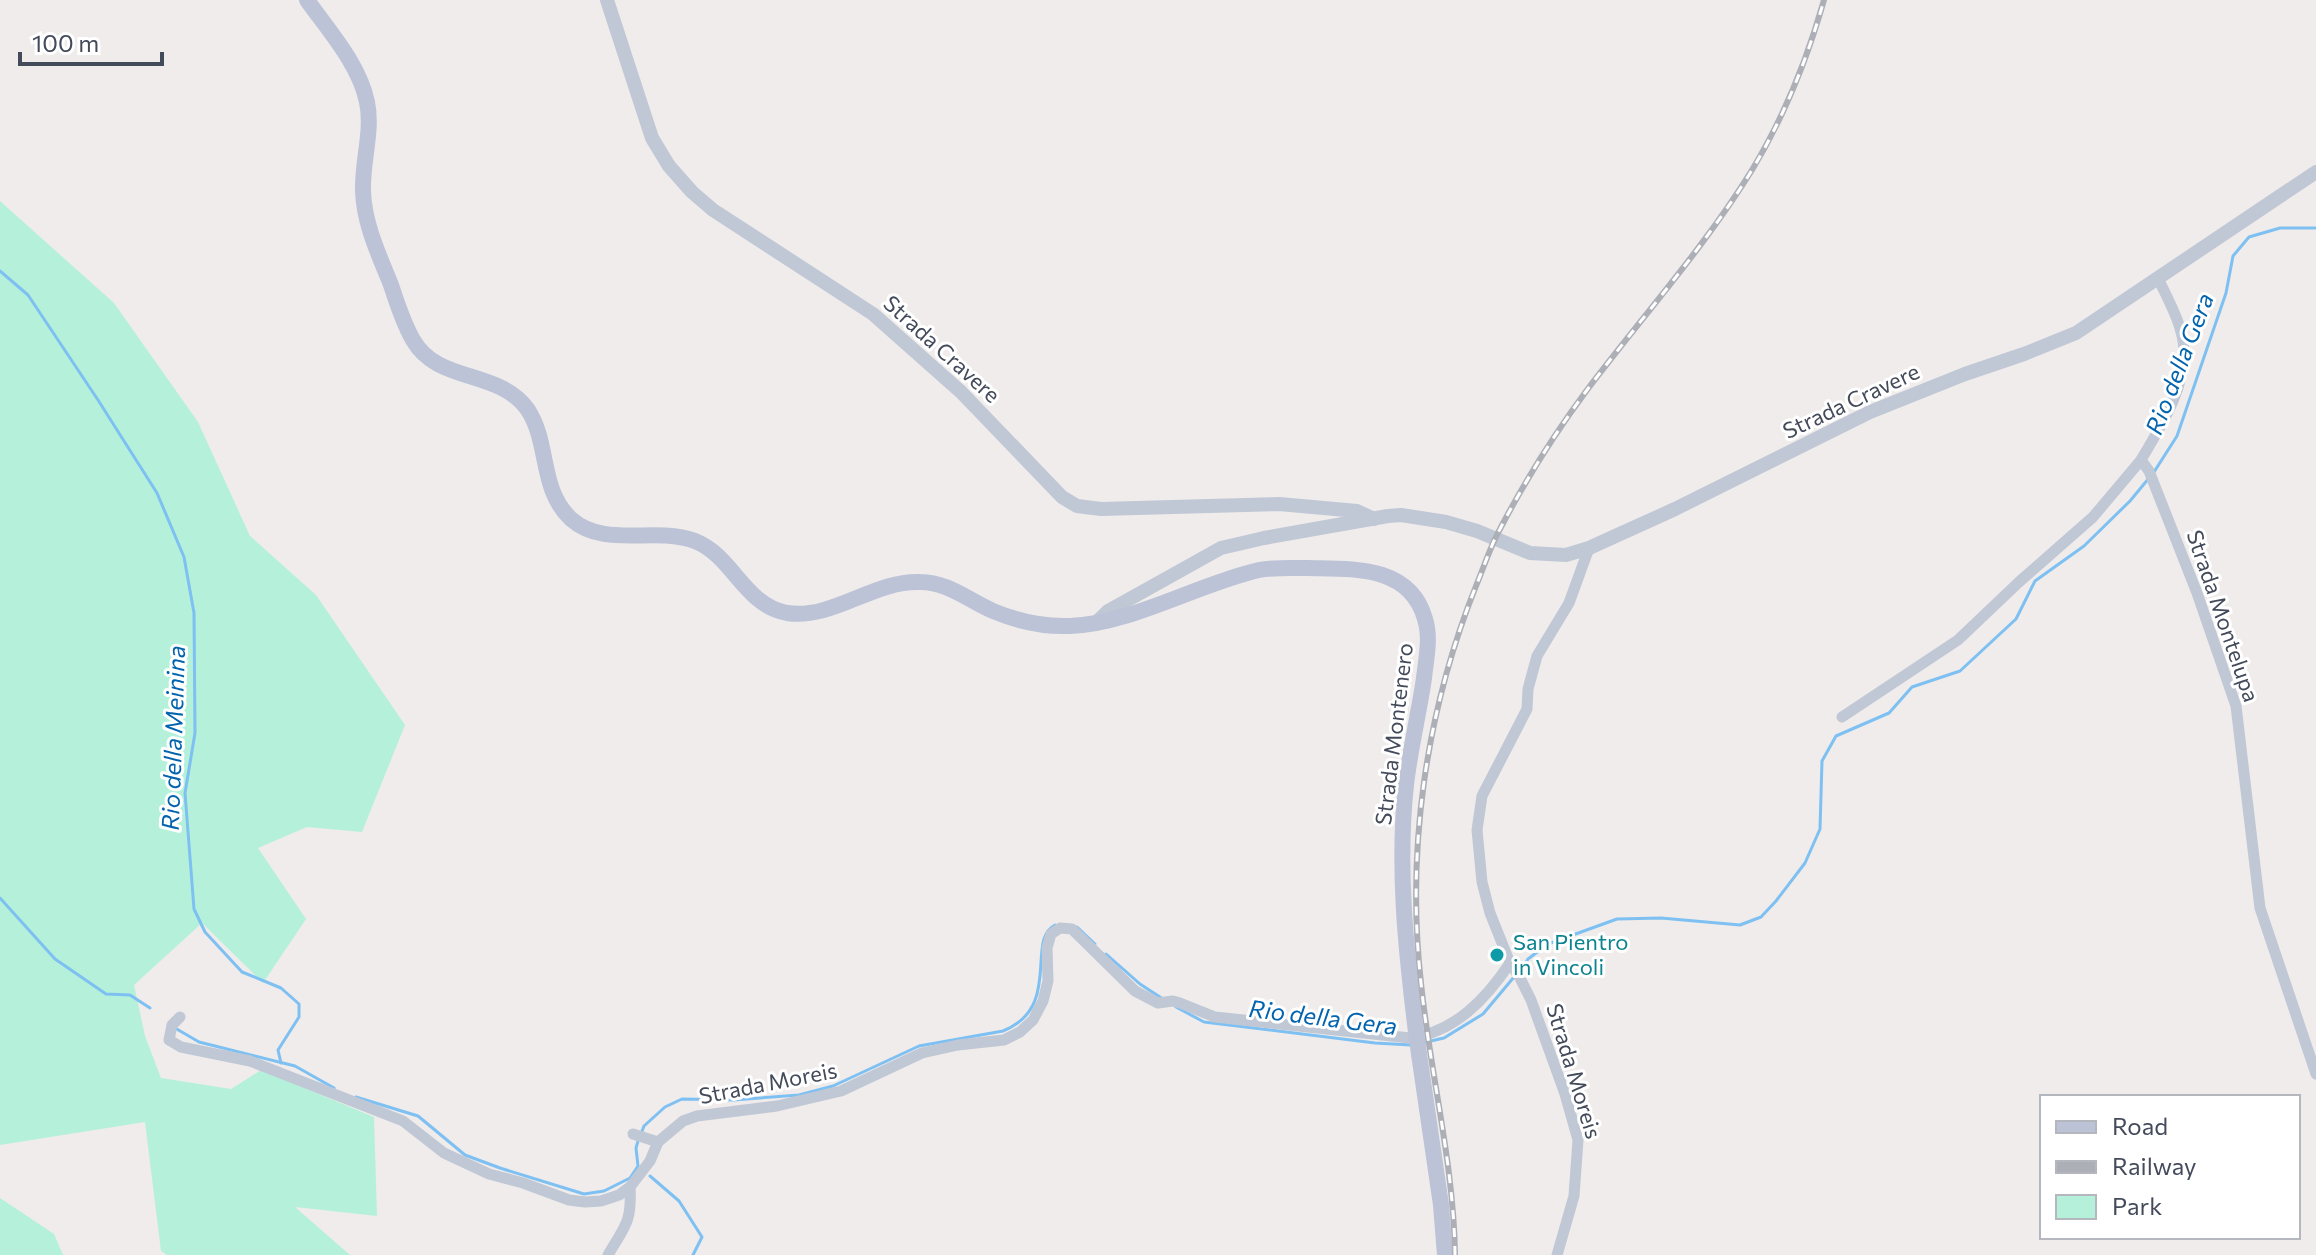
<svg xmlns="http://www.w3.org/2000/svg" width="2316" height="1255" viewBox="0 0 2316 1255" font-family="Commissioner,sans-serif">
<style>
.green{fill:#b5f1da}
.lines{fill:none;stroke-linecap:round;stroke-linejoin:round}
.stream{stroke:#7ec0f2;stroke-width:3}
.minor{stroke:#c0c7d5;stroke-width:11}
.tertiary{stroke:#c0c7d5;stroke-width:14}
.secondary{stroke:#bcc3d7;stroke-width:16}
.rail-casing{stroke:#adafb7;stroke-width:6}
.rail{stroke:#fff;stroke-width:3;stroke-dasharray:9;stroke-linecap:butt}
.secondary-bridge{stroke:#bcc3d7;stroke-width:16}
.culture-dot{fill:#0f9aa8;stroke:#fff;stroke-width:3}
.labels{text-anchor:middle;stroke-width:6;stroke-linejoin:round;paint-order:stroke}
.street-label{font-size:22px;fill:#434a5a;stroke:#fff}
.culture-label{font-size:22px;fill:#0d838f;stroke:#fff;text-anchor:start}
.water-label{font-size:24px;font-style:italic;fill:#0263ae;stroke:#fff}
</style>
<rect width="100%" height="100%" fill="#efeceb"/>
<g class="green">
<path d="M0,201L114,303L198,422L250,536L316,595L405,725L362,832L307,827L258,848L306,919L263,983L202,923L134,985L145,1036L161,1078L231,1089L261,1070L374,1117L377,1216L295,1207L350,1255H167L161,1251L145,1122L0,1145Z"/>
<path d="M0,1198L54,1234L63,1255H0Z"/>
</g>
<g class="lines">
<g class="stream">
<path d="M0,271L28,295L98,400L157,493L184,557L194,613L195,733L185,793L194,909L205,932L242,972L281,988L299,1004V1017L278,1050L281,1063"/>
<path d="M2154,472L2177,436L2226,293L2233,256L2249,237L2280,228H2316"/>
<path d="M0,898L55,959L106,994L130,995L150,1008"/>
<path d="M1077,927L1095,944"/>
<path d="M1106,954L1140,984L1163,999"/>
<path d="M1520,972L1528,959L1548,944L1617,919L1661,918L1740,925L1761,917L1776,901L1805,863L1820,829L1822,761L1836,736L1889,713L1912,687L1960,671L2016,619L2035,581L2084,546L2130,501L2149,478"/>
<path d="M1176,1007L1204,1022L1375,1043L1411,1045"/>
<path d="M175,1028L199,1042L295,1066L334,1088"/>
<path d="M1422,1043L1444,1038L1483,1014L1514,977"/>
<path d="M356,1097L418,1116L465,1155L500,1168L584,1194L604,1191L630,1178L638,1166L636,1148L638,1141"/>
<path d="M641,1134L644,1126L665,1107L682,1099L733,1100L799,1095L833,1086L919,1046L1003,1031C1063,1007 1025,940 1055,925"/>
<path d="M650,1176L679,1201L702,1237L693,1255"/>
</g>
<g class="minor">
<path d="M2158,278C2168,300 2183,325 2184,350C2185,391 2160,427 2141,460L2149,471L2197,593L2236,706L2260,908L2316,1074"/>
<path d="M1842,717L1958,640L2019,582L2093,517L2141,460"/>
<path d="M180,1017L172,1025L169,1040L181,1047L250,1061L403,1121L444,1153L489,1174L523,1183L569,1200L585,1202L601,1201L619,1195L630,1187L650,1161L658,1142L683,1121L697,1116L777,1106L841,1091L922,1053L958,1045L1004,1040L1020,1032L1033,1020L1043,1001L1048,981L1047,948L1051,934L1060,928L1072,929L1135,991L1158,1003L1173,1001L1180,1003L1215,1017L1410,1038C1455,1032 1486,999 1510,963"/>
<path d="M633,1134L658,1142"/>
<path d="M608,1255C625,1226 632,1222 630,1187"/>
<path d="M1557,1255L1574,1196L1578,1140L1565,1094L1531,1000L1520,978L1510,963L1490,913L1482,882L1477,830L1482,796L1527,709L1528,689L1537,656L1569,603L1589,548"/>
</g>
<g class="tertiary">
<path d="M607,0L652,138L669,166L692,192L713,210L873,314L961,392L1062,497L1077,506L1101,509L1279,504L1357,511L1374,519"/>
<path d="M1095,624L1108,611L1221,548L1264,538L1388,516L1401,515L1446,522L1477,531L1530,553L1566,555L1589,548L1675,509L1870,412L1965,374L2024,354L2076,333L2316,172"/>
</g>
<g class="secondary">
<path d="M307,0C329,31 359,64 367,102C373,131 362,161 363,191C364,224 379,255 391,285C397,303 403,323 413,340C438,384 500,369 528,410C550,444 539,489 571,519C605,549 655,526 695,541C733,556 744,605 787,613C833,620 874,580 920,582C948,582 968,600 993,611C1017,621 1044,627 1070,626C1131,624 1198,584 1259,570C1275,567 1292,568 1308,568C1352,569 1410,565 1425,619C1431,638 1426,659 1424,678C1419,713 1410,749 1406,785C1397,867 1406,951 1416,1032"/>
<path d="M1419,1054L1441,1205L1445,1255"/>
</g>
<defs>
<path id="rail" d="M1455,1255C1454,1164 1430,1073 1421,983C1406,849 1426,711 1476,586C1484,567 1490,547 1500,529C1525,481 1555,433 1587,390C1642,317 1704,248 1752,170C1784,117 1807,60 1824,0"/>
</defs>
<use href="#rail" class="rail-casing"/>
<use href="#rail" class="rail"/>
<path class="secondary-bridge" d="M1416,1032L1419,1054"/>
</g>
<circle class="culture-dot" cx="1497" cy="955" r="8"/>
<g class="labels">
<g class="street-label">
<text transform="translate(942 349) rotate(42)" y="8">Strada Cravere</text>
<text transform="translate(1851 401) rotate(-25)" y="8">Strada Cravere</text>
<text transform="translate(2223 616) rotate(71)" y="8">Strada Montelupa</text>
<text transform="translate(1394 734) rotate(-83)" y="8">Strada Montenero</text>
<text transform="translate(1574 1071) rotate(73)" y="8">Strada Moreis</text>
<text transform="translate(768 1083) rotate(-11)" y="8">Strada Moreis</text>
</g>
<g class="culture-label">
<text x="1513" y="950">San Pientro<tspan x="1513" dy="25">in Vincoli</tspan></text>
</g>
<g class="water-label">
<text transform="translate(2180 364) rotate(-69)" y="8">Rio della Gera</text>
<text transform="translate(174 738) rotate(-88)" y="8">Rio della Meinina</text>
<text transform="translate(1323 1018) rotate(7)" y="8">Rio della Gera</text>
</g>
</g>
<rect x="2040" y="1095" width="260" height="144" fill="#ffffff" stroke="#b4b7bd" stroke-width="2"/>
<rect x="2056" y="1121" width="40" height="12" fill="#bcc3d7" stroke="#b4b7bd" stroke-width="2"/>
<text x="2112" y="1135" font-size="24" fill="#434a5a">Road</text>
<rect x="2056" y="1161" width="40" height="12" fill="#adafb7" stroke="#b4b7bd" stroke-width="2"/>
<text x="2112" y="1175" font-size="24" fill="#434a5a">Railway</text>
<rect x="2056" y="1195" width="40" height="24" fill="#b5f1da" stroke="#b4b7bd" stroke-width="2"/>
<text x="2112" y="1215" font-size="24" fill="#434a5a">Park</text>
<path d="M20 52v12h142v-12" fill="none" stroke="#434a5a" stroke-width="4"/>
<text x="32" y="52" font-size="24" fill="#434a5a" stroke="#ffffff" stroke-width="6" paint-order="stroke">100 m</text>
</svg>
